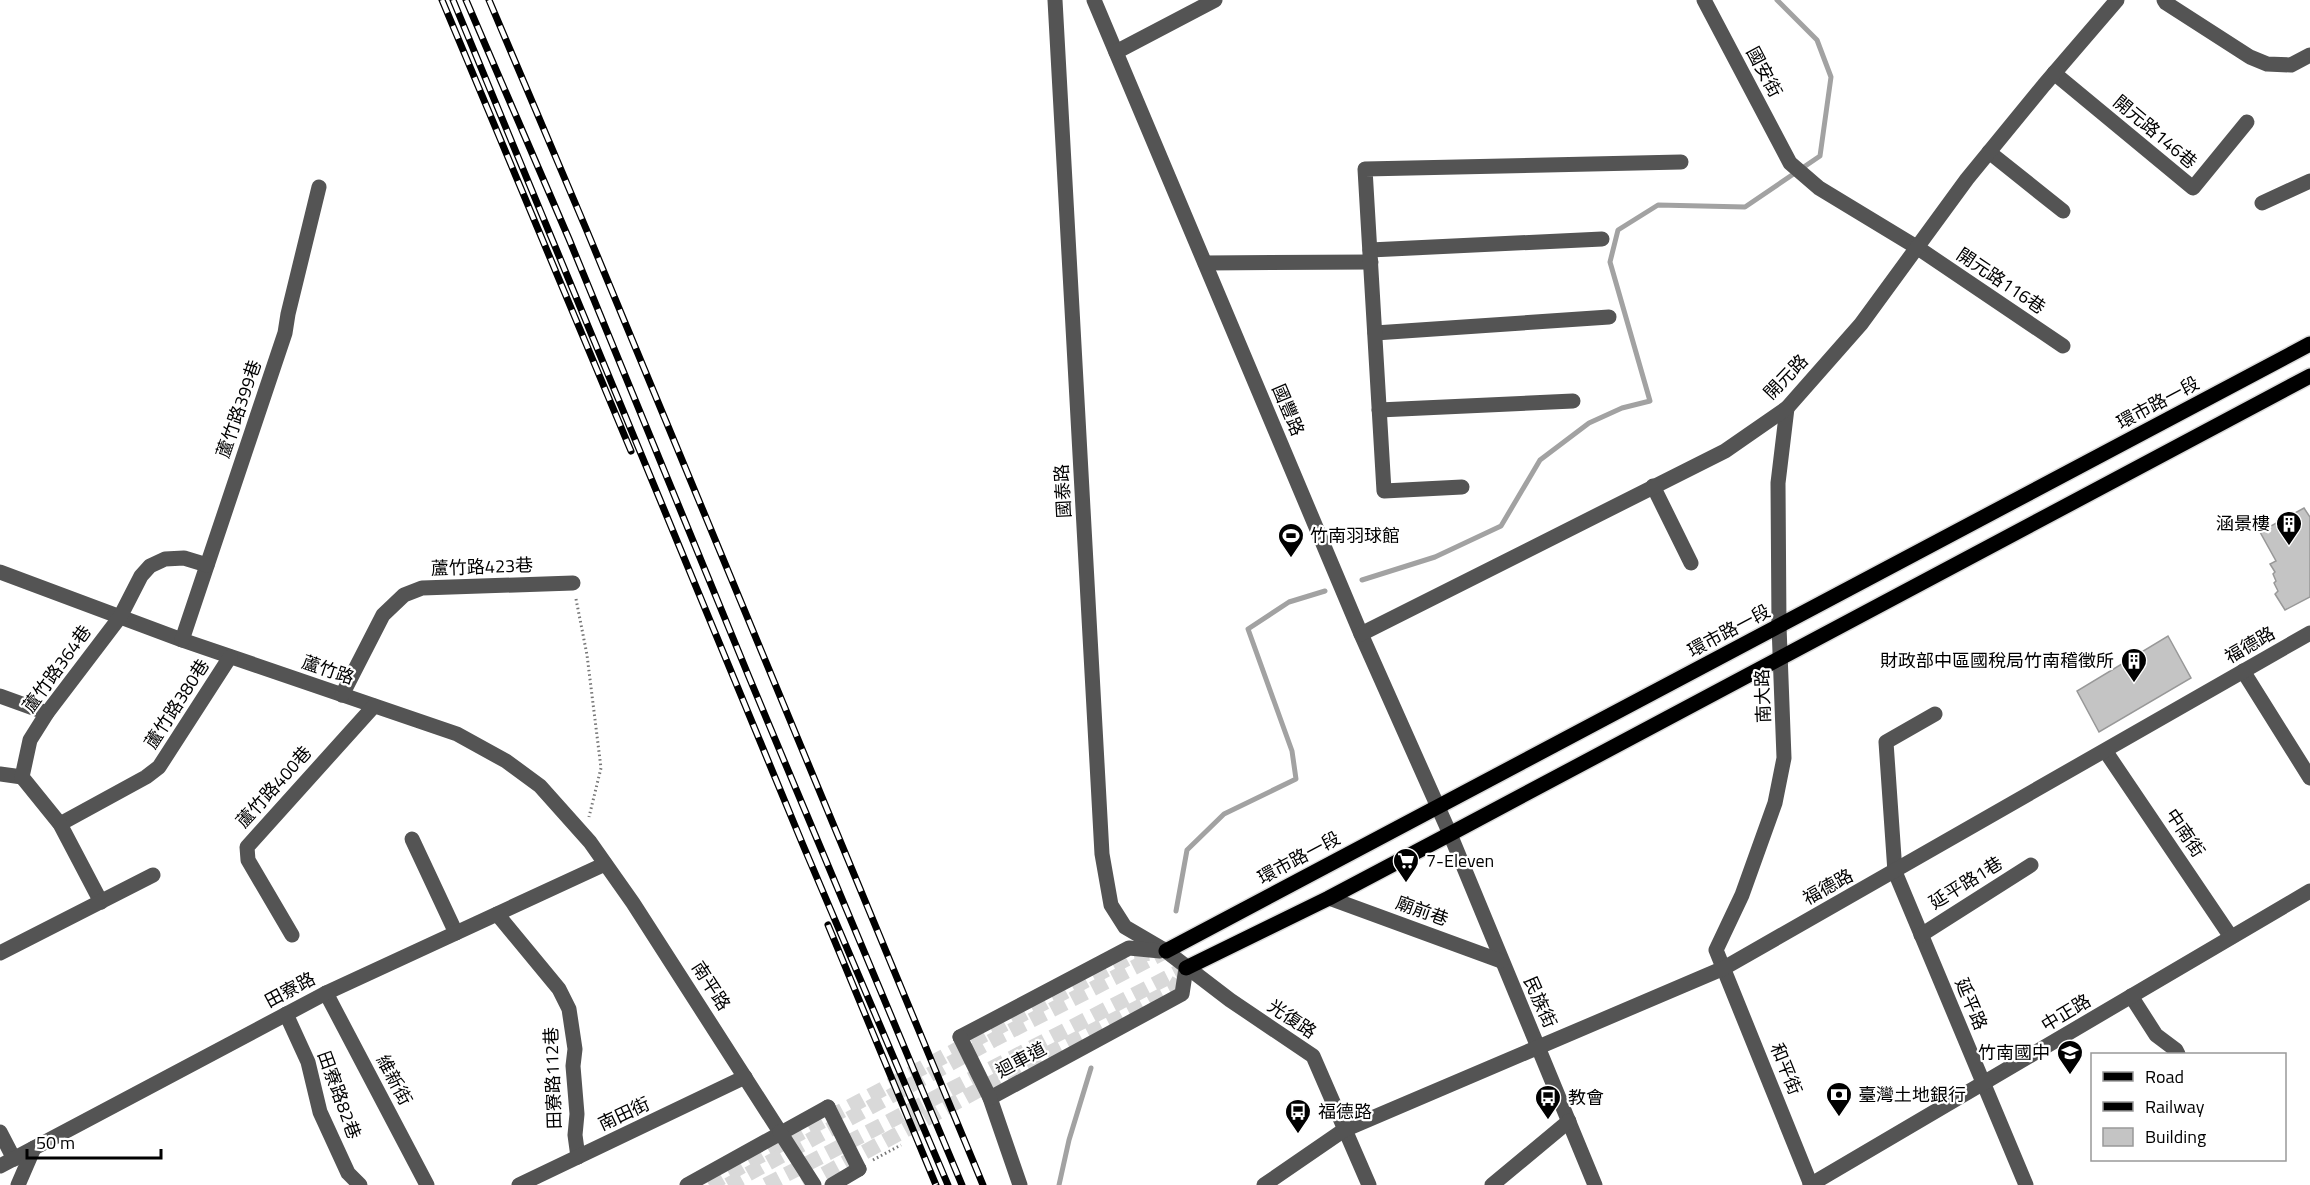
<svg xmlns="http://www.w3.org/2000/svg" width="2310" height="1185" viewBox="0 0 2310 1185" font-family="'Titillium Web','Noto Sans TC',sans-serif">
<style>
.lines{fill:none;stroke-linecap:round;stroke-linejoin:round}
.stream{stroke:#a2a2a2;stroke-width:5}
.building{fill:#c4c4c4;stroke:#989898;stroke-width:1.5}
.minor-tunnel{stroke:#d9d9d9;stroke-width:15;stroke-dasharray:15 8;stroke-linecap:butt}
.major-tunnel{stroke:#d9d9d9;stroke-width:15;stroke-dasharray:15 8;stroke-linecap:butt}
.major-casing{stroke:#dbdbdb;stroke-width:18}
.path{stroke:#767676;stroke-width:3;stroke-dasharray:1.5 3;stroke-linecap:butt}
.minor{stroke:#545454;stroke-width:15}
.major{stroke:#000;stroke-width:15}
.rail-casing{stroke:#000;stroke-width:7}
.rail{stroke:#fff;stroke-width:4.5;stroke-dasharray:14;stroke-linecap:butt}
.minor-bridge{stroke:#545454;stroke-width:15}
.labels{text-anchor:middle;stroke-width:4.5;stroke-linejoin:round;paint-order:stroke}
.street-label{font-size:18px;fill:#000;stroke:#fff}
.poi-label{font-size:18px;fill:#000;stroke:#fff;text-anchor:start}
</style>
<rect width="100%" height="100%" fill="#fff"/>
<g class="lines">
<g class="stream">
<path d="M1362,580L1435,557L1501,526L1540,460L1589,423L1622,408L1650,401L1610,262L1618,230L1658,205L1745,207L1820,156L1831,77L1817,40L1777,0"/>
<path d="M1176,911L1187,850L1224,814L1296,779L1292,751L1248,629L1289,602L1325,591"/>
<path d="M1059,1185L1069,1140L1091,1068"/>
</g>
</g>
<g class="building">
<path d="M2304,508L2310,517V597L2285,610L2275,594L2278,591L2274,583L2276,581L2273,574L2275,572L2270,564L2276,561L2260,532Z"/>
<path d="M2168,636L2191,678L2099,732L2077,691Z"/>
</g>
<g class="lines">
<g class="minor-tunnel">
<path d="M709,1185L804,1131L1132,956L1151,953"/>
<path d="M804,1185L999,1079L1174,989L1186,968"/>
</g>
<g class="major-tunnel">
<path d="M728,1185L995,1039L1166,951"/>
<path d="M766,1185L1186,968"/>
</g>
<defs>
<g id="major">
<path d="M1166,951L2310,344"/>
<path d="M1186,968L1329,898L1450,834L2310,376"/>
</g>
</defs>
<use href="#major" class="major-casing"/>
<g class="path">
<path d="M576,599L587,655L601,768L589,817"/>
<path d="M873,1160L901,1145"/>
</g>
<g class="minor">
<path d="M1055,0L1102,854L1111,905L1125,927L1166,951L1230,1000L1313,1056L1369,1185"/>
<path d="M1094,0L1361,634L1450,834L1595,1185"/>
<path d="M1704,0L1790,163L1819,188L1918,248L2063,346"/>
<path d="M2164,0L2166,3L2250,57L2267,64L2291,65L2310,55"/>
<path d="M1116,52L1215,0"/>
<path d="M2054,73L2193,188L2247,122"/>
<path d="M1989,152L2063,211"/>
<path d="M2262,203L2310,181"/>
<path d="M1370,250L1602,239"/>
<path d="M1205,263L1371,262"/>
<path d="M1375,333L1609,317"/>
<path d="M1787,408L1778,483L1779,626L1784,758L1775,803L1742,895L1716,950L1811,1185"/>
<path d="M1379,410L1573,401"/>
<path d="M1653,486L1691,563"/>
<path d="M1462,487L1384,491L1365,169L1681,162"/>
<path d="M0,572L182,640L457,734L506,761L540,786L590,842L633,903L780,1132"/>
<path d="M1361,634L1725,451L1787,408L1861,324L1967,179L2044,85L2117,0"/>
<path d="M182,640L285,333L288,314L319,187"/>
<path d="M2243,671L2310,778"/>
<path d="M342,695L383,615L404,595L422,588L573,583"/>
<path d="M0,696L47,713"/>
<path d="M1935,714L1886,742L1895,872L2026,1185"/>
<path d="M2106,752L2231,937"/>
<path d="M0,774L22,777"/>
<path d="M60,824L146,777L159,767L230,657"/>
<path d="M412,839L456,933"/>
<path d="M1329,898L1501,961"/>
<path d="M101,902L60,824L22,777L30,740L47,713L120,617L141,576L150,566L165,559L184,558L207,565"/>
<path d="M497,914L559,989L569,1009L575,1049L573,1066L577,1114L575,1135L578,1157"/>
<path d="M292,935L248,860L247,847L374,706"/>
<path d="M1921,935L2031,865"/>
<path d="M0,953L153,875"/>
<path d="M326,993L427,1185"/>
<path d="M2131,996L2156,1035L2176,1050L2178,1054"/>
<path d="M286,1014L308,1062L320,1112L348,1173L360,1185"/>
<path d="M960,1037L1129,948L1160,951"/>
<path d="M0,1132L14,1159"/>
<path d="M0,1166L326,993L605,864"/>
<path d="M18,1185L34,1148"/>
<path d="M519,1185L745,1077"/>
<path d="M687,1185L828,1107"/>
<path d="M832,1185L859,1169"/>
<path d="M1020,1185L990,1098L1182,994L1186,968"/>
<path d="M1264,1185L1344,1130L1724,968L2310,633"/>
<path d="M1492,1185L1569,1121"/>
<path d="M1810,1185L2310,891"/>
</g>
<use href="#major" class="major"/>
<defs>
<g id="rail">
<path d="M442,0L631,451"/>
<path d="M453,0L803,845L948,1185"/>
<path d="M466,0L569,239L749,677L962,1185"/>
<path d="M489,0L587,231L983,1185"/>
<path d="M828,925L936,1185"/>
</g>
</defs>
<use href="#rail" class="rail-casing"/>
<use href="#rail" class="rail"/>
<g class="minor-bridge">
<path d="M960,1037L990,1098"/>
<path d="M828,1107L859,1169"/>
<path d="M780,1132L814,1185"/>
</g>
</g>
<defs>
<symbol id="building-pin" viewBox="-11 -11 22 30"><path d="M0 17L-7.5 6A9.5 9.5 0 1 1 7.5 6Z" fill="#000" stroke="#fff"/><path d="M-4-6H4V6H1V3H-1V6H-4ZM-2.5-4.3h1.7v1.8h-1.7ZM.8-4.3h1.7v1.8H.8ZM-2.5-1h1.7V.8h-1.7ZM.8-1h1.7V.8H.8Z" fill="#fff"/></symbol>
<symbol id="stadium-pin" viewBox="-11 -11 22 30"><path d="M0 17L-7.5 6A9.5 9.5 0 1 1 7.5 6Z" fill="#000" stroke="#fff"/><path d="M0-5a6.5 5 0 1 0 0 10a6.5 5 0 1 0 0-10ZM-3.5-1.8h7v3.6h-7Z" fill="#fff"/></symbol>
<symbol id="supermarket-pin" viewBox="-11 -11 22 30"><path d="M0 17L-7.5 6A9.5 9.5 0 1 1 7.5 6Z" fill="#000" stroke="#fff"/><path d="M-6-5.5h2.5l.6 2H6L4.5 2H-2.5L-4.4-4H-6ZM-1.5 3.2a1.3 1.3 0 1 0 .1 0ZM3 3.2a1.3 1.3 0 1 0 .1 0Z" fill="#fff"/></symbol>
<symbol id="school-pin" viewBox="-11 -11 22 30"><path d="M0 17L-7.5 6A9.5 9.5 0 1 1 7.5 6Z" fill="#000" stroke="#fff"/><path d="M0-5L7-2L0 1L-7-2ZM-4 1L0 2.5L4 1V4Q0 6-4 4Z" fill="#fff"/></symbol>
<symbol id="bank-pin" viewBox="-11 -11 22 30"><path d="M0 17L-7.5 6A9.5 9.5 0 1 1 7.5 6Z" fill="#000" stroke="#fff"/><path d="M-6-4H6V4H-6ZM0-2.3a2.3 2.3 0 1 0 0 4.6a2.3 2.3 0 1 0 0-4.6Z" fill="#fff"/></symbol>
<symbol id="bus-pin" viewBox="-11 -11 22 30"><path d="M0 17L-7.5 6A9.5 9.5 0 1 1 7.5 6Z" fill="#000" stroke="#fff"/><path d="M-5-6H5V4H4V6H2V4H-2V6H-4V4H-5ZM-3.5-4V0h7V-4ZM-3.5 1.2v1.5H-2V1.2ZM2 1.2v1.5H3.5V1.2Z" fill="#fff"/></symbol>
</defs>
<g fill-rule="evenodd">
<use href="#building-pin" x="2274" y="509" width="30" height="40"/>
<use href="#stadium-pin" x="1276" y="521" width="30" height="40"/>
<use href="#building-pin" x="2119" y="646" width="30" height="40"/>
<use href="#supermarket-pin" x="1391" y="846" width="30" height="40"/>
<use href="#school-pin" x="2055" y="1038" width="30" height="40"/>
<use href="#bank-pin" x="1824" y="1080" width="30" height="40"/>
<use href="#bus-pin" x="1533" y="1083" width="30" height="40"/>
<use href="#bus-pin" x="1283" y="1097" width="30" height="40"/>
</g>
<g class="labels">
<g class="street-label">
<text transform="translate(1764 72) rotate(62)" y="6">國安街</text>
<text transform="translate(2155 132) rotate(40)" y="6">開元路146巷</text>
<text transform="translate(2001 281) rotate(34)" y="6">開元路116巷</text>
<text transform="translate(1786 377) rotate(-46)" y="6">開元路</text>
<text transform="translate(2158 403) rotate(-28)" y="6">環市路一段</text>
<text transform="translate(239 409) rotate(-71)" y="6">蘆竹路399巷</text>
<text transform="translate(1288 410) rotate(67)" y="6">國豐路</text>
<text transform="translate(1063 491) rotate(-93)" y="6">國泰路</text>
<text transform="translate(482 567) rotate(-2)" y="6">蘆竹路423巷</text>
<text transform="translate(1729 631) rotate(-28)" y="6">環市路一段</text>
<text transform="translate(2250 645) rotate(-30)" y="6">福德路</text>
<text transform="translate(57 669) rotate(-54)" y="6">蘆竹路364巷</text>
<text transform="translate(328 670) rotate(19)" y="6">蘆竹路</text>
<text transform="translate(1763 696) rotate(-92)" y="6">南大路</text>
<text transform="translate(177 704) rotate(-57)" y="6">蘆竹路380巷</text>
<text transform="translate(274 787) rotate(-48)" y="6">蘆竹路400巷</text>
<text transform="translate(2185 833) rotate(56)" y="6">中南街</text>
<text transform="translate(1299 858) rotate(-28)" y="6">環市路一段</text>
<text transform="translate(1966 883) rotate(-32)" y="6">延平路1巷</text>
<text transform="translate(1828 887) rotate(-29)" y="6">福德路</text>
<text transform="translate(1422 911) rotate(20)" y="6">廟前巷</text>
<text transform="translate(711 986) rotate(57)" y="6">南平路</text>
<text transform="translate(290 990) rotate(-28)" y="6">田寮路</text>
<text transform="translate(1540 1002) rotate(66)" y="6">民族街</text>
<text transform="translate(1971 1004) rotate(67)" y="6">延平路</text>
<text transform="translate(2066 1013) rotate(-31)" y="6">中正路</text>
<text transform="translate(1292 1019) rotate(34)" y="6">光復路</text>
<text transform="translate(1021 1060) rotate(-28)" y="6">迴車道</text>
<text transform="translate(1786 1069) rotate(68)" y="6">和平街</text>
<text transform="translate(553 1078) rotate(-92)" y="6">田寮路112巷</text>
<text transform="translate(394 1080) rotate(62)" y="6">維新街</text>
<text transform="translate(339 1095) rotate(70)" y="6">田寮路82巷</text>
<text transform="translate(624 1114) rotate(-25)" y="6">南田街</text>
</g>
<g class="poi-label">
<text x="2270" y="530" text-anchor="end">涵景樓</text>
<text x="1310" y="542">竹南羽球館</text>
<text x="2114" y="667" text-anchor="end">財政部中區國稅局竹南稽徵所</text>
<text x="1426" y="867">7-Eleven</text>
<text x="2050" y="1059" text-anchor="end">竹南國中</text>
<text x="1858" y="1101">臺灣土地銀行</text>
<text x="1568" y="1104">教會</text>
<text x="1318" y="1118">福德路</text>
</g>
</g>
<rect x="2091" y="1053" width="195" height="108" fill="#ffffff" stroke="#999999" stroke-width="1.5"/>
<rect x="2103" y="1072" width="30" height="9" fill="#000000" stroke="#999999" stroke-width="1.5"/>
<text x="2145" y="1083" font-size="18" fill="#000000">Road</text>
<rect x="2103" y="1102" width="30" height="9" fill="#000000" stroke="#999999" stroke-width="1.5"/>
<text x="2145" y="1113" font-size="18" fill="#000000">Railway</text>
<rect x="2103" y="1128" width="30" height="18" fill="#c4c4c4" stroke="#999999" stroke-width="1.5"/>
<text x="2145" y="1143" font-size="18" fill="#000000">Building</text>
<path d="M27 1149v9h134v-9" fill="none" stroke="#000000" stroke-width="3"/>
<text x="36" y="1149" font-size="18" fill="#000000" stroke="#ffffff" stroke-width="4.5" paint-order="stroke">50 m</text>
</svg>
